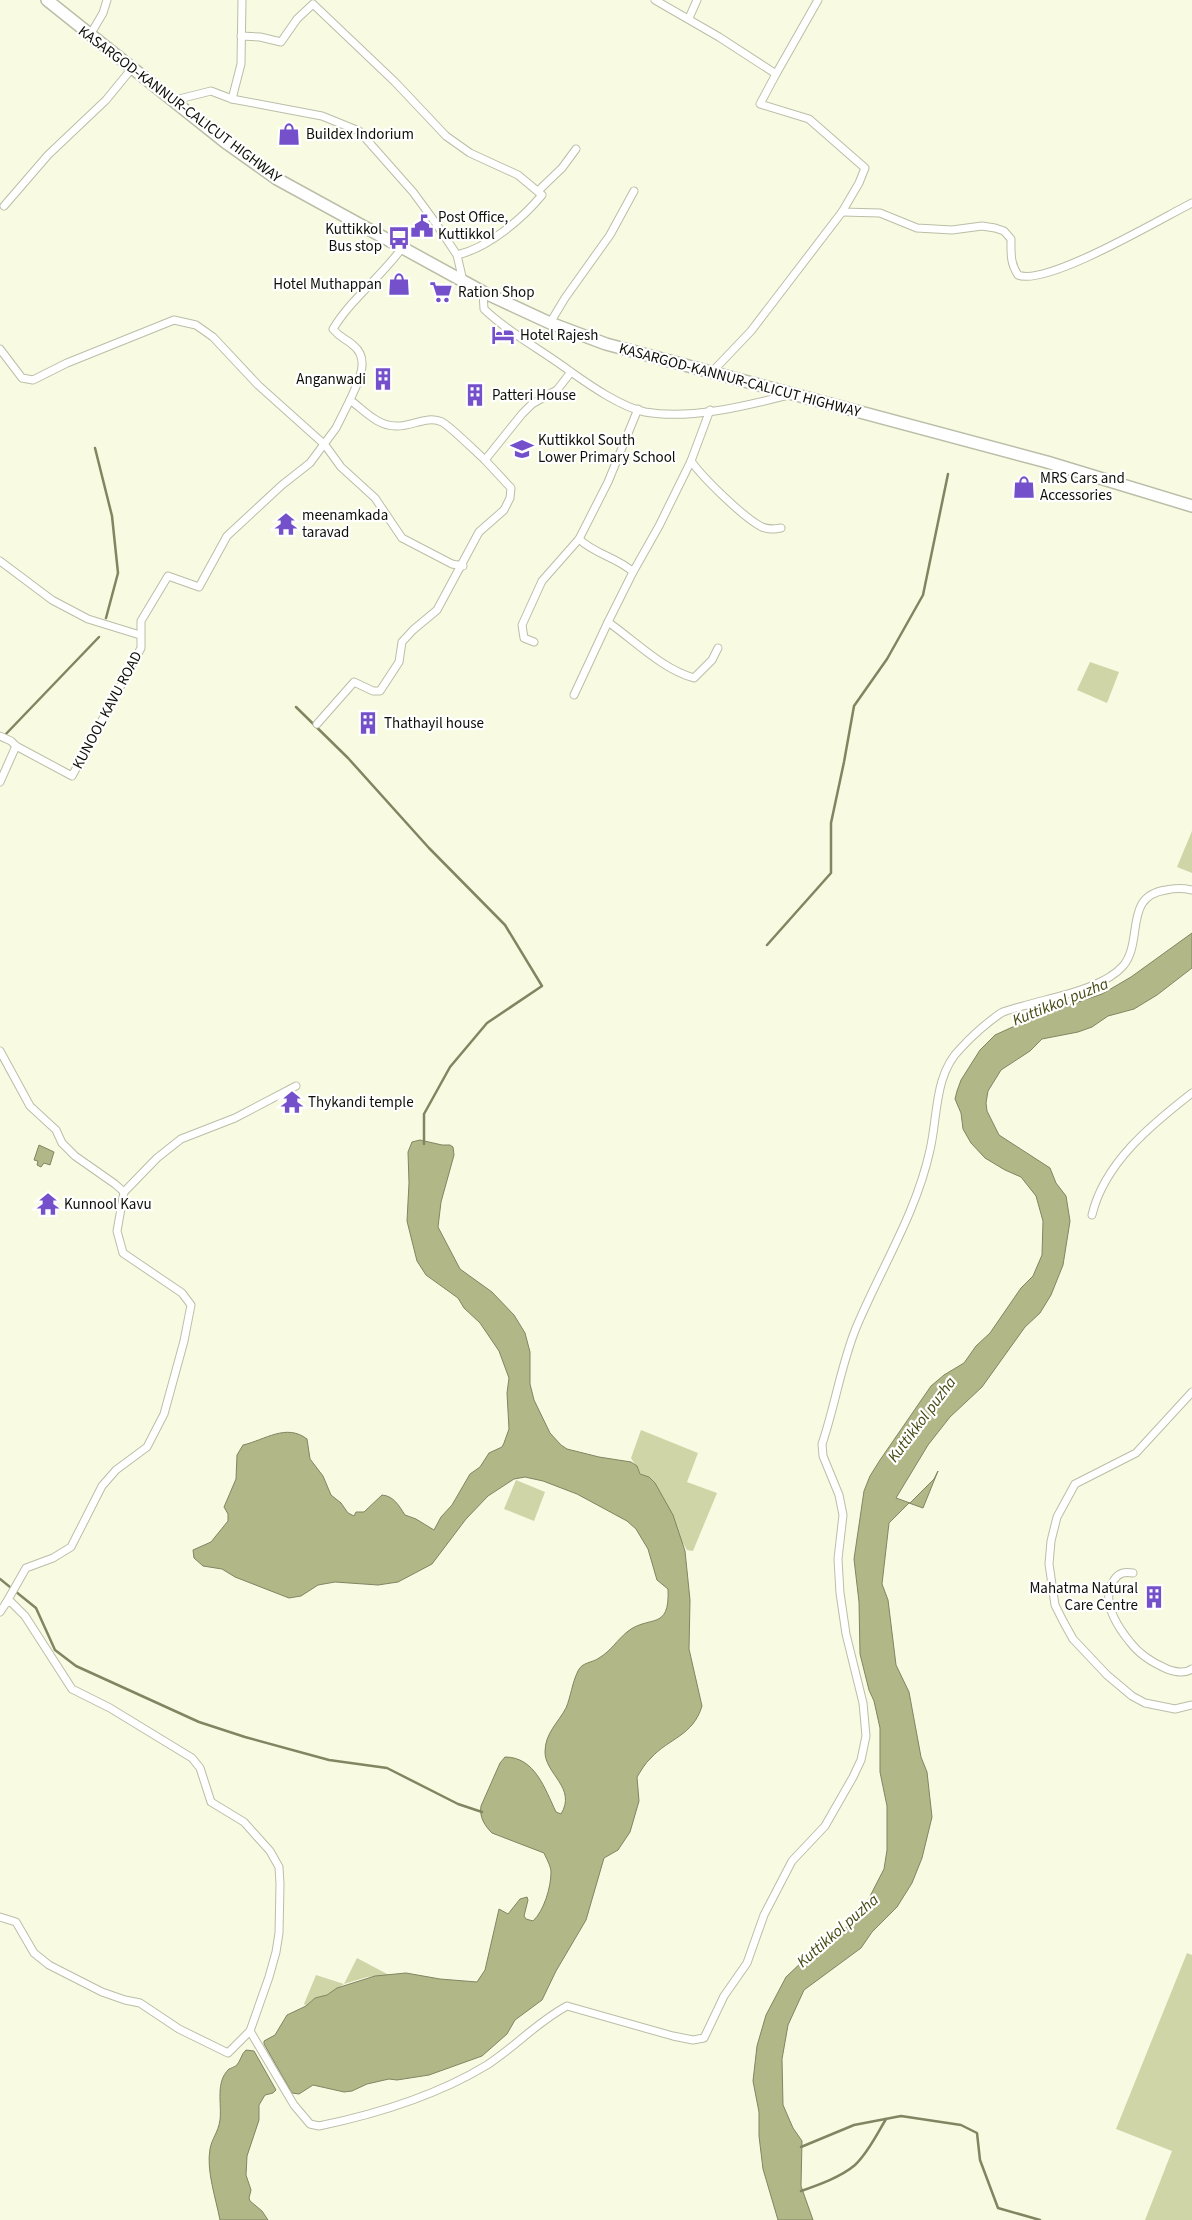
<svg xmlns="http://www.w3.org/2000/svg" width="1192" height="2220" viewBox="0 0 1192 2220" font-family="'Source Sans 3',sans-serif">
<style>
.green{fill:#d0d5a8}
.water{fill:#b2b788;stroke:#818561}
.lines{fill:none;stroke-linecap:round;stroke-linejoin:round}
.stream{stroke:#818561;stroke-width:2.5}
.minor-casing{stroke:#bbbea7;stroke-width:9}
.trunk-casing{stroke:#bbbea7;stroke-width:14}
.minor{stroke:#fff;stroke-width:7}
.trunk{stroke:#fff;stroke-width:11}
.labels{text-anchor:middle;stroke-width:4.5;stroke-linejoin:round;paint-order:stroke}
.street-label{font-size:15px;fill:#0e0f07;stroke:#fff}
.poi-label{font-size:15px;fill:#0e0f07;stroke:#fff;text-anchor:start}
.water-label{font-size:16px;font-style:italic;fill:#464911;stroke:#fff}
</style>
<rect width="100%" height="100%" fill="#f8fbe2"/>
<g class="green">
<path d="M1090,662L1119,672L1107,703L1077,690Z"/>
<path d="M1192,831V873L1177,867Z"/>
<path d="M641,1430L698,1453L687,1482L717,1493L693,1551L687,1550L631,1458Z"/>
<path d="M516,1480L545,1492L534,1521L504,1509Z"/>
<path d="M1187,1953L1192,1955V2220H1145L1172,2151L1116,2129Z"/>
<path d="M357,1958L389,1975L367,1977L344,1984L327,1995L315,1998L306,2006L304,2004L316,1975L344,1984Z"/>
</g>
<g class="water">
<path d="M1192,933V968L1157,995L1134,1009L1108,1016L1092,1027L1078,1032L1042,1039L1030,1051L1001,1070L988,1091L986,1103L987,1111L999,1135L1050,1168L1056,1183L1066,1196L1070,1221L1063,1265L1051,1295L1040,1313L1025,1327L982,1387L950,1417L928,1445L896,1498L910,1503L934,1479L938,1471L923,1508L909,1503L889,1523L882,1584L888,1600L896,1665L909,1692L921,1757L927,1772L932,1817L922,1858L912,1883L897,1907L872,1932L861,1948L804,1990L788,2025L782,2059L783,2105L793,2128L802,2141L801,2186L813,2220H778L763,2169L759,2136V2112L753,2081L757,2046L766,2015L786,1977L805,1959L844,1930L867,1902L884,1869L887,1850V1806L880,1772V1728L874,1701L869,1690L860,1654L859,1602L854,1559L864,1491L870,1476L880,1460L931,1386L944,1375L964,1363L976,1346L990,1333L1021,1288L1033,1276L1042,1255L1043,1221L1036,1196L1021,1177L1005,1170L985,1158L971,1143L963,1129L961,1113L955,1099L957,1091L961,1080L980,1050L995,1035L1039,1015L1102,994L1131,977Z"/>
<path d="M420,1140L442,1145H450L453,1147L454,1155L441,1202L438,1227L460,1269L492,1292L514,1315L525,1333L530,1352V1384L534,1400L550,1433L561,1445L567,1449L599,1457L631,1462L637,1466L640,1474L649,1477L655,1483L673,1515L685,1551L690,1600L689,1649L702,1706C693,1736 669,1738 651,1758C645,1763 641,1771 637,1777L639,1801L630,1832L618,1850L604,1858L586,1920L556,1971L542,2000L515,2020L507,2034L482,2056L429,2075L397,2080L389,2079L367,2084L352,2091L344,2092L313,2085L299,2094L292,2093L264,2044V2041L275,2035L287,2015L306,2006L315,1998L327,1995L337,1988L375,1976L406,1973L440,1979L477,1982L485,1970L499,1909L508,1914L520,1899L527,1897L528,1900L524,1916L526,1919L533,1921C544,1911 551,1887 551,1872C551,1866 546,1858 544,1853L492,1833C485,1826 479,1817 481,1806L500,1763L505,1757C535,1757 545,1789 556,1812L561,1814C577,1788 545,1774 545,1752C545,1733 558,1723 566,1708C571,1696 572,1683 578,1671C582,1662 592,1663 599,1658C611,1651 617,1640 627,1632C649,1614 670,1632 668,1589L657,1580L648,1549L636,1529L627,1521L577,1494L543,1481L525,1477L514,1479L488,1496L466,1519L432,1564L398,1582L378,1585L335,1582L318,1585L301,1596L289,1598L235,1577L222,1569L203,1566L194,1558L193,1550L211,1542L228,1521V1514L224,1507L236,1479L237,1455L243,1445C265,1440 286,1423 307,1439L310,1459L323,1476L331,1495L341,1503L348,1513L354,1516L356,1512H364L382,1495C394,1496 399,1506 405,1515L416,1519L434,1530L441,1517L452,1505L470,1474L480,1467L489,1453L502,1447L504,1443L509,1429L507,1393L509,1378L499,1351L480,1323L464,1308L458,1298L426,1275L417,1261L407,1221L409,1183L408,1152L412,1142Z"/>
<path d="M39,1145L54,1152L50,1165L44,1163L41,1167L37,1165L38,1161L34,1160Z"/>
<path d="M246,2050L254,2051L276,2090L273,2093L265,2095L259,2105V2120L247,2156L246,2175L251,2190L249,2198L250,2201L262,2211L268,2220H220C216,2199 206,2170 210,2149C212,2138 218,2133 220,2120C222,2104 215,2082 229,2069C230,2069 235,2066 236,2066C241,2061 241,2054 246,2050Z"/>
</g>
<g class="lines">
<g class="stream">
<path d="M95,448L112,516L118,573L106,618"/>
<path d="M296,707L348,758L429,848L505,925L542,986L487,1023L450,1067L424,1114V1144"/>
<path d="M4,736L99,637"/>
<path d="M767,945L831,873V823L844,762L854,706L887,659L923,595L948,474"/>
<path d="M0,1579L36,1608L55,1650L76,1666L199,1722L245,1737L329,1760L387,1768L458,1804L482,1812"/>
<path d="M801,2147L854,2125L901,2116L961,2125L977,2133L980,2160L998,2208L1040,2220"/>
<path d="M801,2191C818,2185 841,2177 855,2165C868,2153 877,2134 886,2119"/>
</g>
<defs>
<g id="minor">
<path d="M655,0L719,37L776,74L760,104L809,119L865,168L859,183L842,212L751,331L711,373"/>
<path d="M689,18L697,0"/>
<path d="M90,35L103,13L107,0"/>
<path d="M241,36L260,37L281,42L297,19L313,4L395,82L446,136L470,153L518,175L542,195C522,219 488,248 457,255"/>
<path d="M776,74L818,0"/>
<path d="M232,99L322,116L359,131L413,192L435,222L457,255L463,281"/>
<path d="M175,100L211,91L232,99L241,64L242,0"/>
<path d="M538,191L562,168L576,149"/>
<path d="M4,206L48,155L106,100L133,67"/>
<path d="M842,212L880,213L917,228L952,230L982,226L995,228L1004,231L1011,239C1011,253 1010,263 1018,275C1046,287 1162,218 1192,203"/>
<path d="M402,248C381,277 351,299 333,329C342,340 346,338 354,346C371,360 357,384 350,400C364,410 377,426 396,426C410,427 428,415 442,422C450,426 476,452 485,460L522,414L532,404L557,390L571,372C542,350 510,334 484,309L483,292"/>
<path d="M550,323L565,298L610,235L634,191"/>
<path d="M0,349L22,378L33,380L67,363L174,320L196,325L213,337L258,385L325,445L341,467L375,498L402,538L452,564L463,566"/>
<path d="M571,372C591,386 621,407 645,412C690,420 745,406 789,395"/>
<path d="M710,410L691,461C703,478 744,518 762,527C769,530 774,529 781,528"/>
<path d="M579,539C596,555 617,557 633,572L608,622C635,641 662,669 694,678L712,660L718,648"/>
<path d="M0,561L52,600L88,619L140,635"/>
<path d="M633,572L659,526L691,461"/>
<path d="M534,642L524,638L522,625L542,581L579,539L608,482L638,409"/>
<path d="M574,695L608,622"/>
<path d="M317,724L354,682L373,691H380L399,662L402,642L413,630L437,610L479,532L504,510L510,498L511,488L485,460"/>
<path d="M0,736L11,741L16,746L72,776L141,648V621L168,576L199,587L227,536L282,485L310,463L336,428L350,400"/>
<path d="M0,782L16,746"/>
<path d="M0,1051L30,1106L56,1130L62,1143L75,1156L115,1184L124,1192L117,1231L123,1253L182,1293L191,1305L184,1341L164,1414L147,1447L116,1470L102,1486L71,1547L53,1558L26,1568L6,1603"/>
<path d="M124,1192L157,1158L181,1139L235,1118L296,1086"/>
<path d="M1092,1215C1104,1163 1152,1124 1192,1093"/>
<path d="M1192,1392L1136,1453L1075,1484L1057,1517L1051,1541L1049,1564L1055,1605L1063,1621L1073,1639L1107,1675L1132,1696L1145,1703L1175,1709L1192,1705"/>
<path d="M1133,1573C1125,1572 1119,1572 1114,1580C1100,1600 1117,1626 1130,1642C1139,1654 1153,1663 1167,1669C1175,1672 1185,1674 1192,1669"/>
<path d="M0,1612L6,1603L11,1602L25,1616L72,1689L110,1708L192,1758L200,1768L211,1802L244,1822L270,1851L279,1867L280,1884L279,1933L276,1952L269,1977L250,2031L228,2053L179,2029L140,2003L125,2000L102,1992L49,1965L34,1953L16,1922L0,1917"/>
<path d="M250,2031L294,2105L310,2124L319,2126C377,2114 436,2096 487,2065C515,2047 537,2022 567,2006L673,2036L693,2040L704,2038L724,1996L747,1963L764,1915L792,1861L825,1826L853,1777L861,1760L866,1736L863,1703L846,1634L840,1593L838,1559L843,1515L839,1495L823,1456L822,1444C835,1406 841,1365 856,1328C881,1268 916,1214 930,1150C938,1116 934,1074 961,1048C972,1036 988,1022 1001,1013C1007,1010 1016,1008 1023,1006C1053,997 1103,989 1123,966C1144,941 1123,896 1166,890C1175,888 1183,888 1192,890"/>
</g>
<path id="trunk" d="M47,0L225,142L277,179L483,292L550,323L606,344L1047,462L1192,506"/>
</defs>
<use href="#minor" class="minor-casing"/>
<use href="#trunk" class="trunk-casing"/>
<use href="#minor" class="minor"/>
<use href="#trunk" class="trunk"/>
</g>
<defs>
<symbol id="shop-bare" viewBox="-9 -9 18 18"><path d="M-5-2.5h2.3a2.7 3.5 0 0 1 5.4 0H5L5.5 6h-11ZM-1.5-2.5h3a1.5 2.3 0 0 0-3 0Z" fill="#7451ca" stroke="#fff" stroke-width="2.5" paint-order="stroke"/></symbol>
<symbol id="civic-bare" viewBox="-9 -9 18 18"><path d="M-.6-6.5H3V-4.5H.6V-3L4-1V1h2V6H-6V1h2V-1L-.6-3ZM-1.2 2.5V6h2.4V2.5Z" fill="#7451ca" stroke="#fff" stroke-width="2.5" paint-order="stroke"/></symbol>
<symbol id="bus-bare" viewBox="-9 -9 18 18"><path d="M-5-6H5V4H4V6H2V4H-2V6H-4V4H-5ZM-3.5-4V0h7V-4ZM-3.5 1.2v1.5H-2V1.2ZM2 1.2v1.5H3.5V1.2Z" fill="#7451ca" stroke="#fff" stroke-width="2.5" paint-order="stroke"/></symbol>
<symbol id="supermarket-bare" viewBox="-9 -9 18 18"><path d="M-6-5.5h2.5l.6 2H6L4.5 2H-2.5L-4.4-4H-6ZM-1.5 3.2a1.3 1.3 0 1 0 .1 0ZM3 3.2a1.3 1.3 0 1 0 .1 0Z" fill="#7451ca" stroke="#fff" stroke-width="2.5" paint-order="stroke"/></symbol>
<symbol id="hotel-bare" viewBox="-9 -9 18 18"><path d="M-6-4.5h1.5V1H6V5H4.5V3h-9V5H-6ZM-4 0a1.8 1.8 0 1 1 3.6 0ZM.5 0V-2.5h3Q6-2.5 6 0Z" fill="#7451ca" stroke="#fff" stroke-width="2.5" paint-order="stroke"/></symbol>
<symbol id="building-bare" viewBox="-9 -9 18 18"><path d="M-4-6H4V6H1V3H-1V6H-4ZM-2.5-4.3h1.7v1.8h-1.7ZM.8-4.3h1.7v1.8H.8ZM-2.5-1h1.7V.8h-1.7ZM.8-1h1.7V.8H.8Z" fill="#7451ca" stroke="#fff" stroke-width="2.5" paint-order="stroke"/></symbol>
<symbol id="school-bare" viewBox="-9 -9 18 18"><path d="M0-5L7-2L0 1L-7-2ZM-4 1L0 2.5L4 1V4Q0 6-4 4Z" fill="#7451ca" stroke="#fff" stroke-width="2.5" paint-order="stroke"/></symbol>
<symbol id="temple-bare" viewBox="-9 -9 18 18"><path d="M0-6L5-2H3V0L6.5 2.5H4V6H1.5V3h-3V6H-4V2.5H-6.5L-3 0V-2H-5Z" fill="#7451ca" stroke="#fff" stroke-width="2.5" paint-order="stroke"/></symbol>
</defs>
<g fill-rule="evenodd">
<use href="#shop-bare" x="273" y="118" width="32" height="32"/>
<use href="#civic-bare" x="406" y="210" width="32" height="32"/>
<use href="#bus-bare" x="383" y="222" width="32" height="32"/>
<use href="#shop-bare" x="383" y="268" width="32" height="32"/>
<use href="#supermarket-bare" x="425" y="276" width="32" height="32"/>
<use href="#hotel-bare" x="487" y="319" width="32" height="32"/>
<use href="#building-bare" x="367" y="363" width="32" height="32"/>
<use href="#building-bare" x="459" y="379" width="32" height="32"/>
<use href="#school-bare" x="506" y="433" width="32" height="32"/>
<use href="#shop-bare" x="1008" y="471" width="32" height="32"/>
<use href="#temple-bare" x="270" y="508" width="32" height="32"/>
<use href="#building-bare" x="352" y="707" width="32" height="32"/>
<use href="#temple-bare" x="276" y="1086" width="32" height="32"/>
<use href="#temple-bare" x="32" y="1188" width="32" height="32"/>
<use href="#building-bare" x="1138" y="1581" width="32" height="32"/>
</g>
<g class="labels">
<g class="street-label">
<text transform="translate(180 104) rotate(37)" y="5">KASARGOD-KANNUR-CALICUT HIGHWAY</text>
<text transform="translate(740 380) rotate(15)" y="5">KASARGOD-KANNUR-CALICUT HIGHWAY</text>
<text transform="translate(107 710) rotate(-62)" y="5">KUNOOL KAVU ROAD</text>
</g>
<g class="poi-label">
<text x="306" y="139">Buildex Indorium</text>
<text x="438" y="222">Post Office,<tspan x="438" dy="17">Kuttikkol</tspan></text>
<text x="382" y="234" text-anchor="end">Kuttikkol<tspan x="382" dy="17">Bus stop</tspan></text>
<text x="382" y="289" text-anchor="end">Hotel Muthappan</text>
<text x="458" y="297">Ration Shop</text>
<text x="520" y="340">Hotel Rajesh</text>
<text x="366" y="384" text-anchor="end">Anganwadi</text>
<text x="492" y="400">Patteri House</text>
<text x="538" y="445">Kuttikkol South<tspan x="538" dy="17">Lower Primary School</tspan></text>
<text x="1040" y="483">MRS Cars and<tspan x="1040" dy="17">Accessories</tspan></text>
<text x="302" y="520">meenamkada<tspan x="302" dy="17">taravad</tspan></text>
<text x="384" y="728">Thathayil house</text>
<text x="308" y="1107">Thykandi temple</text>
<text x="64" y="1209">Kunnool Kavu</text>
<text x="1138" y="1593" text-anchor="end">Mahatma Natural<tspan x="1138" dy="17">Care Centre</tspan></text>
</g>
<g class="water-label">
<text transform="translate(1060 1001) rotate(-22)" y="6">Kuttikkol puzha</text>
<text transform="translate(921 1419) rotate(-53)" y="6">Kuttikkol puzha</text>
<text transform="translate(837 1930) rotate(-41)" y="6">Kuttikkol puzha</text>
</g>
</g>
</svg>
